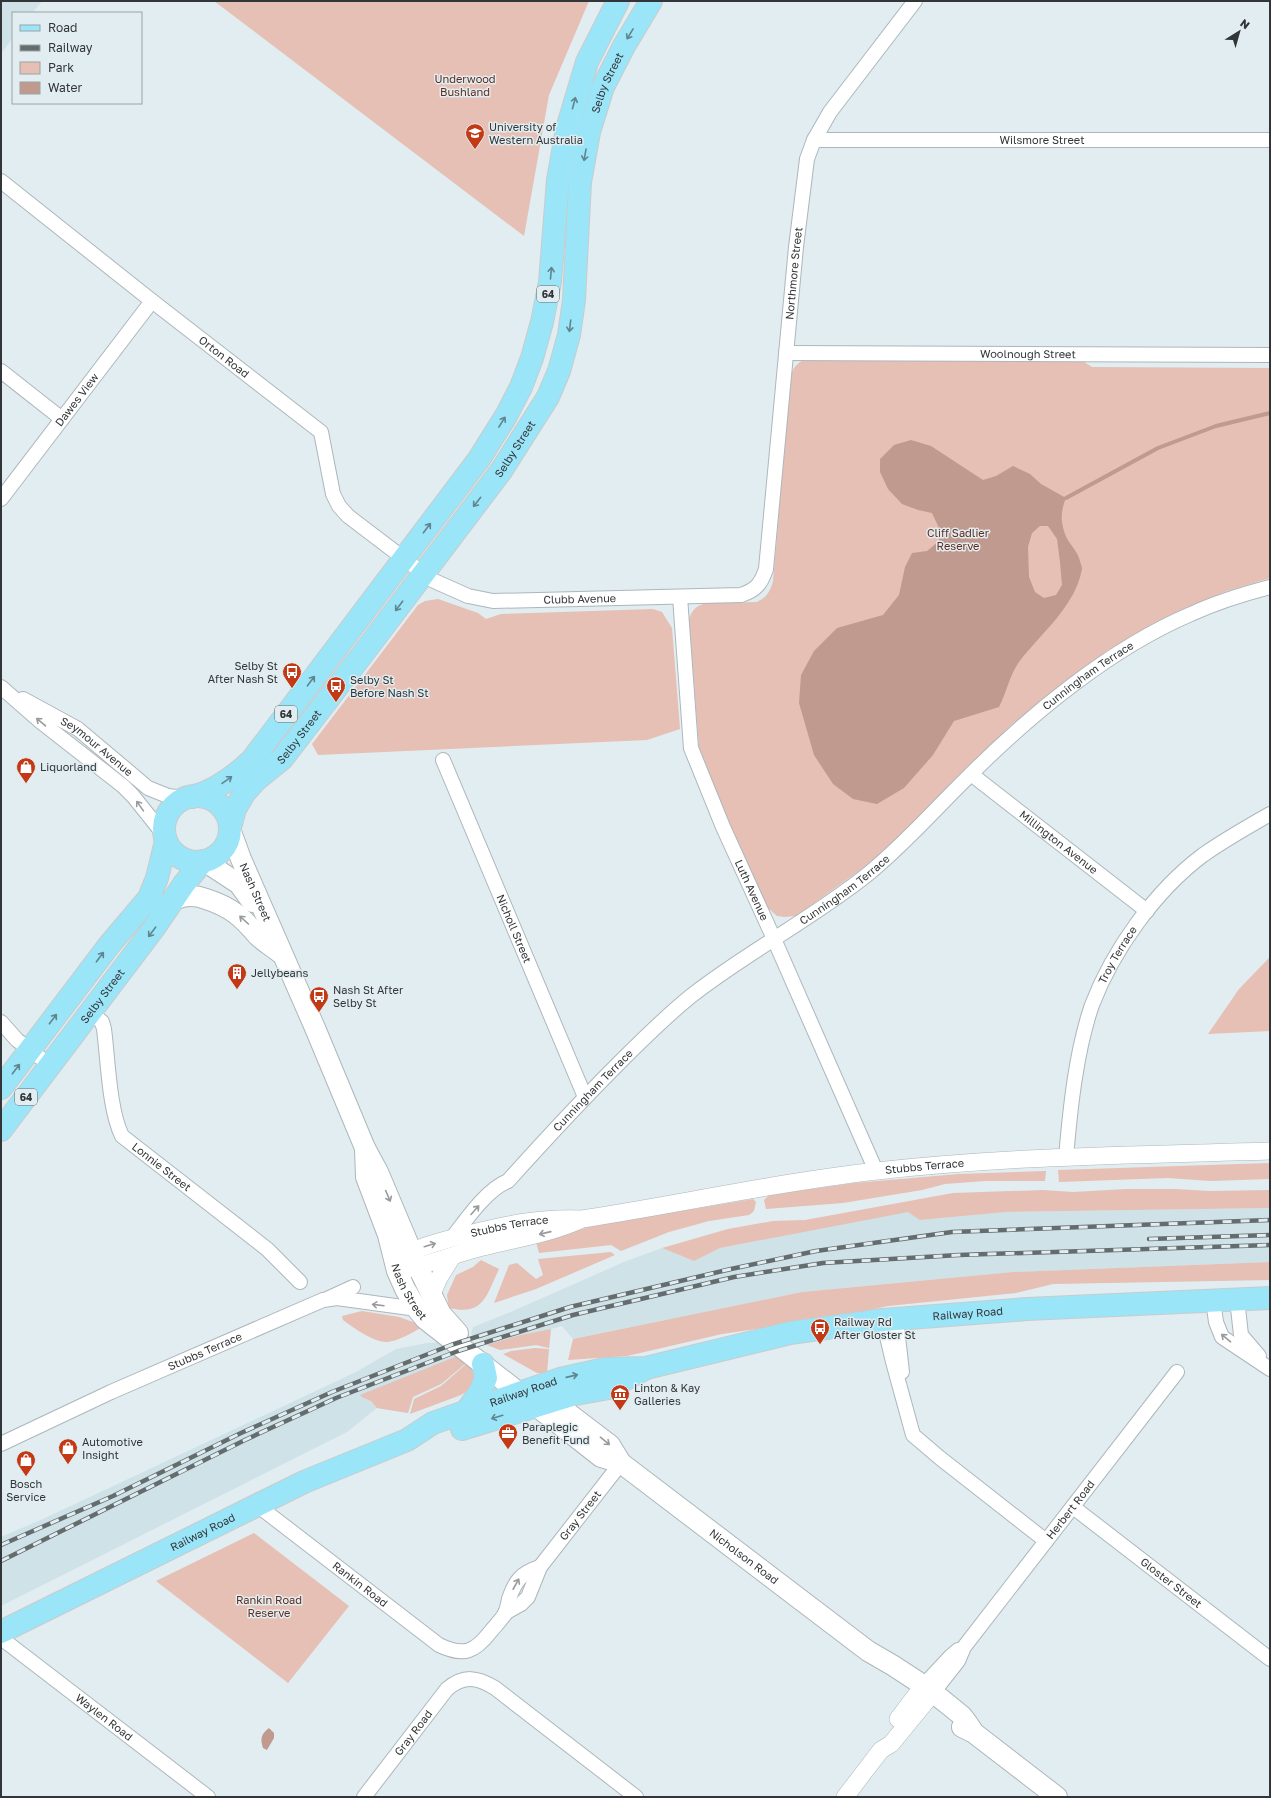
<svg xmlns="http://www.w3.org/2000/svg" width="1271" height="1798" viewBox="0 0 1271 1798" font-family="'Golos Text',sans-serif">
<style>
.built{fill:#cee2e8}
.green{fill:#e6bfb5}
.water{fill:#c0998f;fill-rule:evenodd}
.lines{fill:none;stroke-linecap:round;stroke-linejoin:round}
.stream{stroke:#c0998f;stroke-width:4}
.minor-casing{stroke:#adb7bb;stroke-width:16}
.tertiary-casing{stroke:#adb7bb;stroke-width:18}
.secondary-casing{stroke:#adb7bb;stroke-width:22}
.primary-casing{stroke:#cacbcb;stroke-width:24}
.minor{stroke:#fff;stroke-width:14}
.tertiary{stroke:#fff;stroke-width:17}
.secondary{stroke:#fff;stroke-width:20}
.primary{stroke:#9be5f9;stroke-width:22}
.rail-casing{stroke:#656c6e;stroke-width:4.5}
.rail{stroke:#e1edf0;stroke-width:3;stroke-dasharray:9;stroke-linecap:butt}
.oneway{stroke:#61858f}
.oneway2{stroke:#989a9c}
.labels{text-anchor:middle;stroke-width:3;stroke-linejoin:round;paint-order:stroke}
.shield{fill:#e1edf0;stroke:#666d6f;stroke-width:1}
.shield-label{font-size:10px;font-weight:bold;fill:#323638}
.park-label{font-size:11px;fill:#612d21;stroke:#e1edf0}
.street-label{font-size:11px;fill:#323638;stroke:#e1edf0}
.poi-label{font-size:11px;fill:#323638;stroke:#e1edf0;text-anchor:start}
</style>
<rect width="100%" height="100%" fill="#e1edf0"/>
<g class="built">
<path d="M1,1H42L32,13H13V38L1,53Z"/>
<path d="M1270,1208V1262L1013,1272L802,1292L573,1339L562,1326L551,1329L549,1348L536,1345L500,1350L487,1345L471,1334L473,1327L513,1311L624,1262L662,1248L694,1261L720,1248L908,1211L921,1220L1006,1212Z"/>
<path d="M447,1342L465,1364L441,1384L413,1397L408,1413L377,1408L347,1432L1,1606V1537L43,1519L356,1372L396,1349L427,1343Z"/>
</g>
<g class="green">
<path d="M214,1H589L549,95L524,236Z"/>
<path d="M808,359L1081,360L1092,367L1270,368V578L1227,591L1190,606L1108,650L1012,724L904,833L863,868L796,916L784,917L777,916L768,908L713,792L699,748L689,619C692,610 696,606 706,603L757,602C767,597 770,592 773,581L791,375C794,366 799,361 808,359Z"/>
<path d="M438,599L478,613L486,619L501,614L653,609L662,612L672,628L680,729L647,740L318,755L312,744L418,605L425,601Z"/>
<path d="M1270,957V1031L1208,1034L1239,989Z"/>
<path d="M1270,1163V1179L1210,1181L1168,1178L1059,1182L1058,1170Z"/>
<path d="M1046,1171L1045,1181H985L945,1184L922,1190L843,1203L766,1209L764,1200L769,1195L854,1183L959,1174Z"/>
<path d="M1126,1189H1176L1209,1191L1270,1190V1208L1006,1212L920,1220L908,1212L720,1248L694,1261L662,1248L728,1229L773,1221L805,1220L953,1193L1043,1190L1073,1192Z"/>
<path d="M753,1199L756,1202L754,1211L749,1215L709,1221L669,1232L621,1251L611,1245L539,1253L536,1242L592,1226Z"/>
<path d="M611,1252L615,1255L536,1289L494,1303L509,1265L517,1263L536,1279L543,1275L538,1259Z"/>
<path d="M481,1260L499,1269C486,1296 484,1316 449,1308L447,1295L456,1275L473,1267Z"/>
<path d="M1270,1262V1280L1053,1284L1016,1293L888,1306L838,1317L722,1334L627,1356L568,1360L573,1339L802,1292L1013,1272Z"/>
<path d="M362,1311L399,1317L424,1326C413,1332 399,1341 387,1342C375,1343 352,1327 343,1320L342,1316Z"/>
<path d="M551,1329L549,1348L536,1345L500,1350L487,1345L517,1336Z"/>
<path d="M535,1348L549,1349L547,1373H537L503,1354L511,1351Z"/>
<path d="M465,1353V1364L441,1384L413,1397L408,1413L377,1408L371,1401L362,1397L360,1395Z"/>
<path d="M465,1356L476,1372L473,1387L461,1395L410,1414L414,1399L441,1386L465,1365Z"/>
<path d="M254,1533L349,1606L288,1683L156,1581Z"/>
</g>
<g class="water">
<path d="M911,440L931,446L983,480L996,476L1013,466L1030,474L1041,484L1066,498C1061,510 1060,521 1065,534C1068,543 1076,549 1079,558C1080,562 1082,566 1082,569C1075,607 1041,633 1019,662C1009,676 1007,692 999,707L954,721L933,755L904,788L877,804L853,799L833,784L814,755L799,703L801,675L814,651L837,628L883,615L899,595L905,567L912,553L927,551L939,541V528L932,513L918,510L902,504L888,489L880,472V459L894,445ZM1040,526H1048L1057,539L1060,562L1062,585L1056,595L1044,598L1035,592L1029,577L1028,547L1032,533Z"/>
<path d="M269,1728L274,1733V1738L267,1750L263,1748C260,1739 261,1734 269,1728Z"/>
</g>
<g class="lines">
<path class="stream" d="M1066,498L1158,448L1216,426L1270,413"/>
<defs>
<g id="minor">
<path id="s1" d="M814,140H1270"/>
<path id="s2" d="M1,181L152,301L321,432L333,494L339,506L348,516L432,580L468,596L493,601L741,595C756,590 761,584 766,569L796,247L807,159L814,140L830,112L915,1"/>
<path id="s3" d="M786,353L1270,355"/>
<path d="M1,371L62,419"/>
<path id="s4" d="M1,499L152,301"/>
<path id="s5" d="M680,597L691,748L723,827L774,939L876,1171"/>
<path d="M1,687L41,722L123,786L133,796L165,836"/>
<path id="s6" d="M23,699L78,729L148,788L168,796L185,798"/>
<path id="s7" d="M443,760L585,1097"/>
<path id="s8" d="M971,774L1147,911"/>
<path id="s9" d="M90,1012L102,1022L104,1029C108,1059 109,1110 122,1136L267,1249L300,1282"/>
<path d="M1,1022L17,1040L50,1065"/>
<path id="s10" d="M1066,1158C1070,1110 1076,1051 1092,1005C1113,950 1155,891 1203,855C1224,840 1247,827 1270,814"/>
<path id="s11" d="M452,1238C466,1220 486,1190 508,1181C544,1141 581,1101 619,1063C642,1040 665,1017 691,996C747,952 812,919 868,874C905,844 936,808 970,775C1031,714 1111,648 1191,614C1217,602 1243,594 1270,587"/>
<path d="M329,1298L353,1287"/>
<path d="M1237,1299L1241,1335L1259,1356"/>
<path d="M1213,1300L1216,1322L1222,1337L1270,1369"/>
<path d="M896,1319L902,1372"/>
<path d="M883,1320L893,1362L913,1435L940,1458L1046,1541"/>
<path id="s12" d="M1,1444L111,1392L323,1300L337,1298L417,1309"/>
<path id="s13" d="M257,1505L439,1645C464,1657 475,1652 491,1631C496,1625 501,1620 505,1614C507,1609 508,1604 509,1599C515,1581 521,1573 540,1567"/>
<path id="s14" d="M1073,1507L1270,1659"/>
<path id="s15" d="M505,1613L521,1604L528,1597L540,1567L621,1463"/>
<path id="s16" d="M1,1638L208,1797"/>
<path d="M923,1686L951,1656L958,1650"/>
<path id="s17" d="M932,1694L958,1661L964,1647L1177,1372"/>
<path id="s18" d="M364,1797L447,1689C464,1675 477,1677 495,1688L636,1797"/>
</g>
<g id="tertiary">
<path id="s19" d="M400,1257C420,1246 443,1241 464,1235C505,1225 539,1217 582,1219C680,1204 778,1182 877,1171C1008,1156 1139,1155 1270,1151"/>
<path d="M397,1271C427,1266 454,1254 483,1247C515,1239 548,1234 578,1221"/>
<path d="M431,1296L439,1278L452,1257"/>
<path d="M898,1719L923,1686"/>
<path d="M845,1797L881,1750L891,1744L932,1694"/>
</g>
<g id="secondary">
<path id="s20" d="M230,829L241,859L315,1028L365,1148L378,1172L418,1267L441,1314L458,1333"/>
<path d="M204,861L239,884L252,902"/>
<path d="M174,900C186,895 194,895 206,899C231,907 242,917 258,936C264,942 273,947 280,953"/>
<path id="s21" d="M365,1148L366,1177L388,1235L397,1271L405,1289L417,1309L425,1319L601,1457L621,1463L868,1651C899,1668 934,1692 961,1715C966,1720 970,1727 974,1733"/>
<path d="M543,1394L610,1445L621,1463"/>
<path d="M962,1727L974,1733L1057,1797"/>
</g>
<g id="primary">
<circle cx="197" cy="829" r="33"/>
<path d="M192,797C216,791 235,776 252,760L479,459L506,416L521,387L532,358L542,322L550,282L558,180L567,129L587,62L618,1"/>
<path id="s22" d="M230,827L235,809L245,792L256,780L282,759L365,651L501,471L548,397L559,371L569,335L574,300L580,182L589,132L603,87L624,46L651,1"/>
<path d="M1,1088L110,944L149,898L157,878L166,841"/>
<path id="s23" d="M1,1130L154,928L184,884L203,861"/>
<path d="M466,1412L480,1392L486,1378L483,1364"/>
<path d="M462,1429L575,1394L609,1388L643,1370"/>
<path id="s24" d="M1,1632L304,1482L407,1440L433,1423L560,1379L605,1369L646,1368L790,1333L883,1320L1027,1309L1270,1298"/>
</g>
</defs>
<use href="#minor" class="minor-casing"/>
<use href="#tertiary" class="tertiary-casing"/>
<use href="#secondary" class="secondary-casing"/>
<use href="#primary" class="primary-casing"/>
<use href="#minor" class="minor"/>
<use href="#tertiary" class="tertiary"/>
<use href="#secondary" class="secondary"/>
<use href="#primary" class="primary"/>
<defs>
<g id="rail">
<path d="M1149,1239L1270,1235"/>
<path d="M1,1545L113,1496L241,1433L332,1392L451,1345L570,1307L731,1269L816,1251L952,1232L1270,1220"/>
<path d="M1,1561L245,1440L336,1398L458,1351L573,1315L734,1277L823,1263L959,1255L1270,1245"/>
</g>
</defs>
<use href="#rail" class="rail-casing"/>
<use href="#rail" class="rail"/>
</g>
<defs><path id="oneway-shaft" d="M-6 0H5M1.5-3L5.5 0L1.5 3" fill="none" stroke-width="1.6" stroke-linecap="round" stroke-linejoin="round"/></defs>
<g class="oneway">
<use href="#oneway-shaft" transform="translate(630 34) rotate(121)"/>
<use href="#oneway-shaft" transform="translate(574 103) rotate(-75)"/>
<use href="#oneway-shaft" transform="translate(585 155) rotate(100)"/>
<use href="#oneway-shaft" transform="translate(551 273) rotate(-85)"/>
<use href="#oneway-shaft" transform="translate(570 326) rotate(97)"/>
<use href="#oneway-shaft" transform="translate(502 422) rotate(-58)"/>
<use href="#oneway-shaft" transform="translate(477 502) rotate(128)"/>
<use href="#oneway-shaft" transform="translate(427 528) rotate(-53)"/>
<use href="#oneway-shaft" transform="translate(399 606) rotate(127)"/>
<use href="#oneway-shaft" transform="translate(311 681) rotate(-53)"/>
<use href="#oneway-shaft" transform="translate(227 780) rotate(-35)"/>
<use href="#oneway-shaft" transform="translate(152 932) rotate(127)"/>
<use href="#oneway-shaft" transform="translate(100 957) rotate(-53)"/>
<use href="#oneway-shaft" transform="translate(53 1019) rotate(-53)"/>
<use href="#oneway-shaft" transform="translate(16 1069) rotate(-53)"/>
<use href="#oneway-shaft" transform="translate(572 1376) rotate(-13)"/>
<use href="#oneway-shaft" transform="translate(497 1417) rotate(163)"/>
</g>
<g class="oneway2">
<use href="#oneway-shaft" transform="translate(41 722) rotate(-140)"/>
<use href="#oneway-shaft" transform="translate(140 806) rotate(-125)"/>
<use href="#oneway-shaft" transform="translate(244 920) rotate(-138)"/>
<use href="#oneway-shaft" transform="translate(388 1196) rotate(67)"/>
<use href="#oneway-shaft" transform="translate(475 1210) rotate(-48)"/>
<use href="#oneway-shaft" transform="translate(545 1233) rotate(167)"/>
<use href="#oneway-shaft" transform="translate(430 1245) rotate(-17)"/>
<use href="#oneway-shaft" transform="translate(378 1305) rotate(-173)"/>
<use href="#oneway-shaft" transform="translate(1226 1338) rotate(-140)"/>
<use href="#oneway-shaft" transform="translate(605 1441) rotate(39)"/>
<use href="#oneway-shaft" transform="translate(516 1584) rotate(-61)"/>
</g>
<defs>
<symbol id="university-pin" viewBox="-11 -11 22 30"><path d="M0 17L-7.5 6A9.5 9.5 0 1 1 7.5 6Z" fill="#c33915" stroke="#e1edf0"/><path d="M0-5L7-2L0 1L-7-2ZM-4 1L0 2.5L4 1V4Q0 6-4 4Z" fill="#fff"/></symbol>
<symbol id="bus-pin" viewBox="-11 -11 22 30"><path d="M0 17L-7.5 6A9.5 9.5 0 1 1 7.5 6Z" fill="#c33915" stroke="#e1edf0"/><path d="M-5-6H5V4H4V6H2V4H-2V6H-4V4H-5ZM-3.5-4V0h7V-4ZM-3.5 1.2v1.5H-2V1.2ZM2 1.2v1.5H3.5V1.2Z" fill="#fff"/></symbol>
<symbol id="shop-pin" viewBox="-11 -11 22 30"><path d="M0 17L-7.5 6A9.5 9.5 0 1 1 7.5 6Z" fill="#c33915" stroke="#e1edf0"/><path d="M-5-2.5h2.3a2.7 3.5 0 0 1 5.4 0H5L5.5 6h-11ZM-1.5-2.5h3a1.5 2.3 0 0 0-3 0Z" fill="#fff"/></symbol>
<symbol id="building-pin" viewBox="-11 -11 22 30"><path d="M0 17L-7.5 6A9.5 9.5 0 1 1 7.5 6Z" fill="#c33915" stroke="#e1edf0"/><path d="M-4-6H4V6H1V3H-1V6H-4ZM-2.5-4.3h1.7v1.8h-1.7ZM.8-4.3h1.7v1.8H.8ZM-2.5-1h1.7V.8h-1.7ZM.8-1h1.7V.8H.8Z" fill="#fff"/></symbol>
<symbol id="museum-pin" viewBox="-11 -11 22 30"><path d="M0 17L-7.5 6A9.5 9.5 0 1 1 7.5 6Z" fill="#c33915" stroke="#e1edf0"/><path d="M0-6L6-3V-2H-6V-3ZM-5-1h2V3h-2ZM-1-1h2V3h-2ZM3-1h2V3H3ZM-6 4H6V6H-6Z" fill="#fff"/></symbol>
<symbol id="office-pin" viewBox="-11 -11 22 30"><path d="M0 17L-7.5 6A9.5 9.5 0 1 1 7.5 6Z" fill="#c33915" stroke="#e1edf0"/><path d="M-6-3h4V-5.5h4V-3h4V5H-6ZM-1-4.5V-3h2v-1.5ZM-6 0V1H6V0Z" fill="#fff"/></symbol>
</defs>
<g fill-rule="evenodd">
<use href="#university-pin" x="464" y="122" width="22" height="30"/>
<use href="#bus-pin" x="281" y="661" width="22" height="30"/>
<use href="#bus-pin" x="325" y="675" width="22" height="30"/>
<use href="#shop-pin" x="15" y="756" width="22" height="30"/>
<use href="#building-pin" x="226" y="962" width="22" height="30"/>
<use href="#bus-pin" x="308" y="985" width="22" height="30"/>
<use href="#bus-pin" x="809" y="1317" width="22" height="30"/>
<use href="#museum-pin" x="609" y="1383" width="22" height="30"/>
<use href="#office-pin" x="497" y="1422" width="22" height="30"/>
<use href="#shop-pin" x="57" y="1437" width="22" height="30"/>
<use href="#shop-pin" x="15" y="1449" width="22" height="30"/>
</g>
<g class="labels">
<g class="shield">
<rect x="537" y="286" width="22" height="16" rx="3"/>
<rect x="275" y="706" width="22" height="16" rx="3"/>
<rect x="15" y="1089" width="22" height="16" rx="3"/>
</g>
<g class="shield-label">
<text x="548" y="298">64</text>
<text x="286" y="718">64</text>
<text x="26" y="1101">64</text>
</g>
<g class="park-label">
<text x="465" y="83">Underwood<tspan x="465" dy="13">Bushland</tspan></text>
<text x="958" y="537">Cliff Sadlier<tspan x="958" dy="13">Reserve</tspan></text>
<text x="269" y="1604">Rankin Road<tspan x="269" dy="13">Reserve</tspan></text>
</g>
<g class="street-label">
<text dy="4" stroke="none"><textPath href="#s22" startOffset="860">Selby Street</textPath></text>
<text dy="4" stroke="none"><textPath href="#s1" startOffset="228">Wilsmore Street</textPath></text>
<text dy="4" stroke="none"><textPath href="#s2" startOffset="1250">Northmore Street</textPath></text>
<text dy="4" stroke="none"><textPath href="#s3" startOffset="242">Woolnough Street</textPath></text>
<text dy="4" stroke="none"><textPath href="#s2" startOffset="284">Orton Road</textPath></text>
<text dy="4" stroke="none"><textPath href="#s4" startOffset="125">Dawes View</textPath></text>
<text dy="4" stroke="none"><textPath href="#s22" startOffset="476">Selby Street</textPath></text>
<text dy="4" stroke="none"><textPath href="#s2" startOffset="754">Clubb Avenue</textPath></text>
<text dy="4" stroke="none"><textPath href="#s11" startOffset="853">Cunningham Terrace</textPath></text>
<text dy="4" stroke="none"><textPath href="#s22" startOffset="116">Selby Street</textPath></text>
<text dy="4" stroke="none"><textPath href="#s6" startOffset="88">Seymour Avenue</textPath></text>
<text dy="4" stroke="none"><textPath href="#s8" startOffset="111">Millington Avenue</textPath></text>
<text dy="4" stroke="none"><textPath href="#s11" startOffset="528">Cunningham Terrace</textPath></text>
<text dy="4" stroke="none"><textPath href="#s5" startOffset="306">Luth Avenue</textPath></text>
<text dy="4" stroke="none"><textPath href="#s20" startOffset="68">Nash Street</textPath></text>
<text dy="4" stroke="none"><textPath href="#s7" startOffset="183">Nicholl Street</textPath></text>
<text dy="4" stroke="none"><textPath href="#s10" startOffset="212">Troy Terrace</textPath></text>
<text dy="4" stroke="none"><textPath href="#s23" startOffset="168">Selby Street</textPath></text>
<text dy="4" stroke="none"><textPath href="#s11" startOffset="205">Cunningham Terrace</textPath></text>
<text dy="4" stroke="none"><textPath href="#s9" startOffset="182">Lonnie Street</textPath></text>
<text dy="4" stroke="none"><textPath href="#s19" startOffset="534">Stubbs Terrace</textPath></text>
<text dy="4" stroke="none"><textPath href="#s19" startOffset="114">Stubbs Terrace</textPath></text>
<text dy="4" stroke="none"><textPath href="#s21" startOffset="152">Nash Street</textPath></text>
<text dy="4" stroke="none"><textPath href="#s24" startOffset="1029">Railway Road</textPath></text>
<text dy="4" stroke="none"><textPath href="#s12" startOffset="224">Stubbs Terrace</textPath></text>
<text dy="4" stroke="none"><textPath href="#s24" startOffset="576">Railway Road</textPath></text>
<text dy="4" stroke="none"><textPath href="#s17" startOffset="231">Herbert Road</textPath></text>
<text dy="4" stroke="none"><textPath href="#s15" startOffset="126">Gray Street</textPath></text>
<text dy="4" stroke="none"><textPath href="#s24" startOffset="225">Railway Road</textPath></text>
<text dy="4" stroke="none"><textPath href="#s21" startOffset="583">Nicholson Road</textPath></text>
<text dy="4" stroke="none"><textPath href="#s14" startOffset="124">Gloster Street</textPath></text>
<text dy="4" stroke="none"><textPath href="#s13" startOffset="130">Rankin Road</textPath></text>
<text dy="4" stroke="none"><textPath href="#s16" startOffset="130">Waylen Road</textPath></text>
<text dy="4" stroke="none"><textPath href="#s18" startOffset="81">Gray Road</textPath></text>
</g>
<g class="poi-label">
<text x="489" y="131">University of<tspan x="489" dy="13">Western Australia</tspan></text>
<text x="278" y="670" text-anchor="end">Selby St<tspan x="278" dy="13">After Nash St</tspan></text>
<text x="350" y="684">Selby St<tspan x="350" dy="13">Before Nash St</tspan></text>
<text x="40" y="771">Liquorland</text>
<text x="251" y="977">Jellybeans</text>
<text x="333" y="994">Nash St After<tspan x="333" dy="13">Selby St</tspan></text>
<text x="834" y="1326">Railway Rd<tspan x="834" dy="13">After Gloster St</tspan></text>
<text x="634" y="1392">Linton &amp; Kay<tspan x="634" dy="13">Galleries</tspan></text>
<text x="522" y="1431">Paraplegic<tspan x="522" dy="13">Benefit Fund</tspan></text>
<text x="82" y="1446">Automotive<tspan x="82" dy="13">Insight</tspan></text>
<text x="26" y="1488" text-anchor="middle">Bosch<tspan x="26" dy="13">Service</tspan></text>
</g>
</g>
<rect width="1271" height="1798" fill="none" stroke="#323638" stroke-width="4"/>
<rect x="12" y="12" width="130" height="92" fill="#e1edf0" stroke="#9ba4a6"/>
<rect x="20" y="25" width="20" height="6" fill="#9be5f9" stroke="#9ba4a6"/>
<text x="48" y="32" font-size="12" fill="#323638">Road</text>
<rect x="20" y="45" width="20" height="6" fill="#656c6e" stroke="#9ba4a6"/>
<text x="48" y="52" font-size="12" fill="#323638">Railway</text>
<rect x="20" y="62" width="20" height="12" fill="#e6bfb5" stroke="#9ba4a6"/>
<text x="48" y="72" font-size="12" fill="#323638">Park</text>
<rect x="20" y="82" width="20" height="12" fill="#c0998f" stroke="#9ba4a6"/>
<text x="48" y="92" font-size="12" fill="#323638">Water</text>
<g transform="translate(1239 32) rotate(37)" stroke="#e1edf0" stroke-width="3" paint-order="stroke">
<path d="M0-3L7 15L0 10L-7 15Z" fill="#323638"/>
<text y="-6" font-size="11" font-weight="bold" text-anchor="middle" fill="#323638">N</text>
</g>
</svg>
